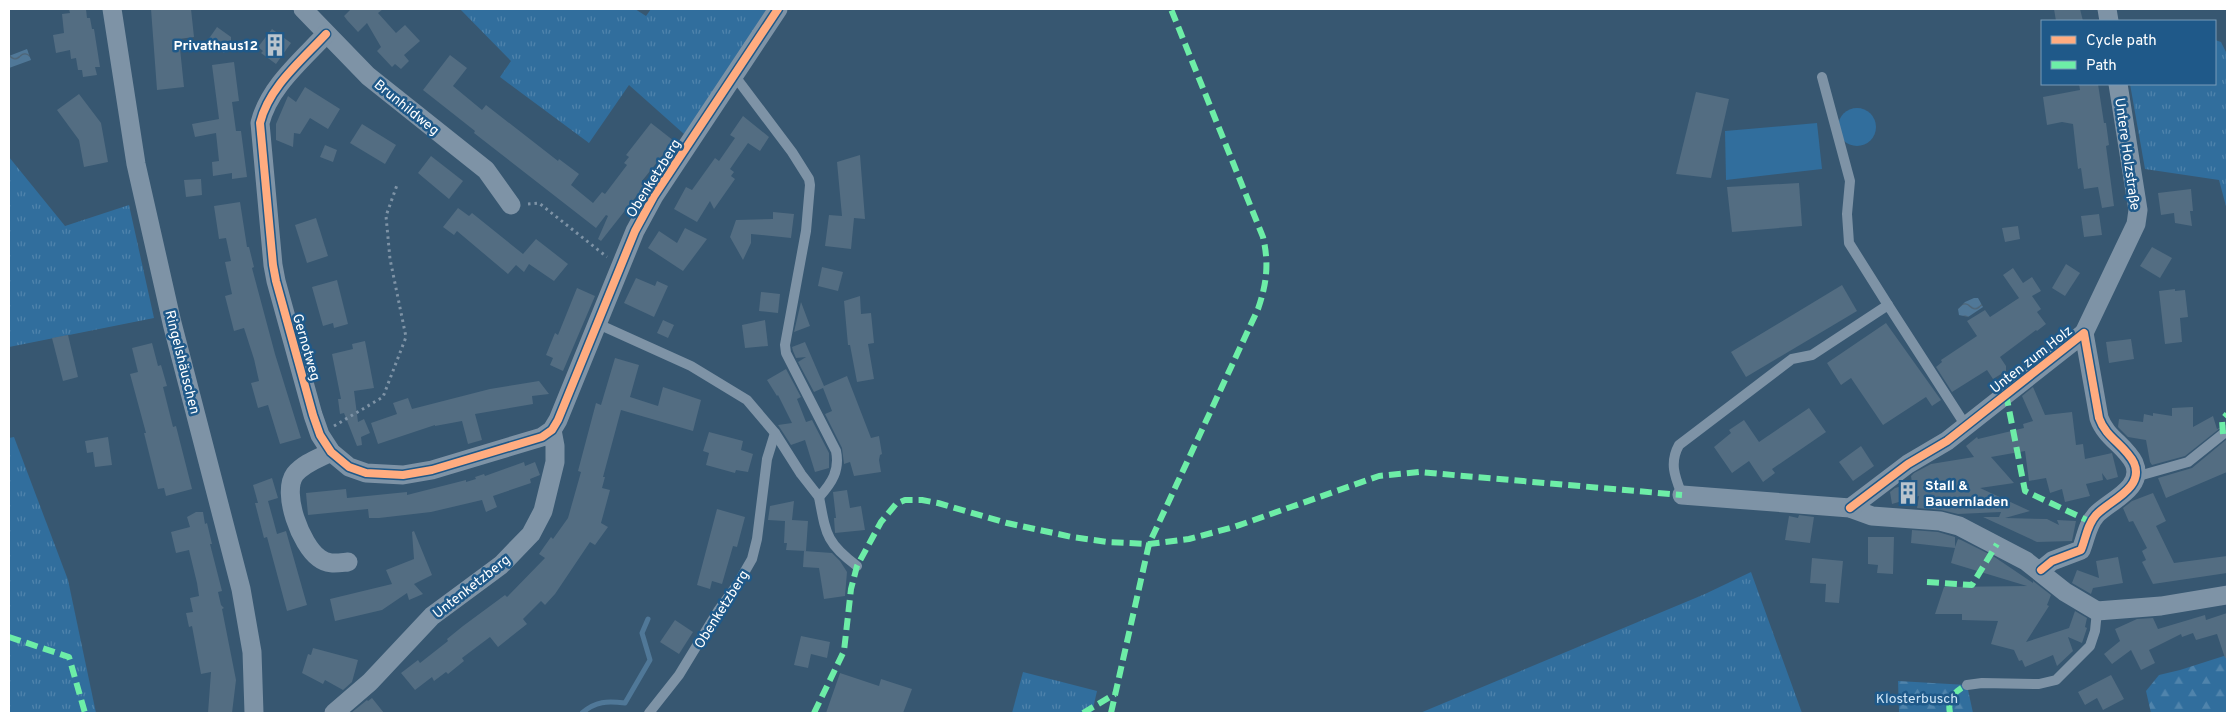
<svg xmlns="http://www.w3.org/2000/svg" width="2236" height="722" viewBox="0 0 2236 722" font-family="Overpass,sans-serif">
<style>
.grass{fill:url(#grass-tufts)}
.forest{fill:url(#forest-firs)}
.garden{fill:#316e9d}
.water{fill:url(#water-waves)}
.lines{fill:none;stroke-linecap:round;stroke-linejoin:round}
.stream{stroke:#507898;stroke-width:5}
.building{fill:#536d82}
.path{stroke:#7e93a6;stroke-width:3;stroke-dasharray:2.5 4;stroke-linecap:butt}
.lane{stroke:#7e93a6;stroke-width:10}
.street{stroke:#7e93a6;stroke-width:19}
.quiet{stroke:#6deda7;stroke-width:6;stroke-dasharray:12 6;stroke-linecap:butt}
.cycleway-casing{stroke:#1f5989;stroke-width:11}
.cycleway{stroke:#ffac80;stroke-width:8}
.labels{text-anchor:middle;stroke-width:5;stroke-linejoin:round;paint-order:stroke}
.poi-label{font-size:14px;font-weight:bold;fill:#fff;stroke:#1f5989;text-anchor:end}
.street-label{font-size:14px;fill:#fff;stroke:#1f5989}
.park-label{font-size:14px;fill:#cfe6f8;stroke:#1f5989}
</style>
<defs>
<pattern id="grass-tufts" width="24" height="20" patternUnits="userSpaceOnUse" patternTransform="scale(1.25)"><rect width="24" height="20" fill="#316e9d"/><path d="M3 7l-1-3M5 7V3M7 7l1-3M15 17l-1-3M17 17v-4M19 17l1-3" fill="none" stroke="#5084ac"/></pattern>
<pattern id="forest-firs" width="22" height="20" patternUnits="userSpaceOnUse" patternTransform="scale(1.25)"><rect width="22" height="20" fill="#316e9d"/><path d="M5 1l3.5 6h-7zM16 11l3.5 6h-7z" fill="#5084ac"/></pattern>
<pattern id="water-waves" width="16" height="10" patternUnits="userSpaceOnUse" patternTransform="scale(1.25)"><rect width="16" height="10" fill="#507898"/><path d="M0 5q4-4 8 0t8 0" fill="none" stroke="#4e6272"/></pattern>
</defs>
<rect width="100%" height="100%" fill="#375771"/>
<g class="grass">
<path d="M460,9H635L646,16L651,9H767L733,65L684,134L629,85L589,143L500,77L511,61Z"/>
<path d="M2215,40L2221,42L2227,54V210L2219,180L2145,169L2130,84H2215Z"/>
<path d="M9,157L65,226L129,205L154,318L9,347Z"/>
<path d="M14,437L68,580L96,713H9V438Z"/>
<path d="M1751,572L1802,713H1420L1705,594Z"/>
<path d="M1023,672L1097,691L1092,713H1012Z"/>
</g>
<g class="forest">
<path d="M2227,655V713H2151L2146,691L2159,675L2180,670Z"/>
<path d="M1898,681L1967,685L1973,713H1899Z"/>
</g>
<g class="garden">
<circle cx="1857" cy="127" r="19"/>
<path d="M1817,123L1822,169L1726,180L1725,131Z"/>
</g>
<g class="water">
<path d="M27,49L31,60L9,68V56Z"/>
<path d="M1974,298H1978L1983,307L1968,317L1959,315L1958,309L1965,302Z"/>
</g>
<g class="lines">
<path class="stream" d="M582,713C596,701 607,701 625,703L650,660L642,633L648,619"/>
</g>
<g class="building">
<path d="M69,9H86L87,18H90L92,29H94L100,67H95L97,75L83,77L82,70H78L76,58L71,59L70,50L56,53L53,35L64,33L62,14L70,13Z"/>
<path d="M151,9H191L194,37L179,39L184,87L157,90Z"/>
<path d="M351,9H383L378,13L396,33L405,25L420,41L404,55L409,61L401,69L395,64L392,67L377,51L381,47L367,23L358,32L347,20L344,16Z"/>
<path d="M2054,9H2080L2083,21H2056Z"/>
<path d="M217,27L231,37V43L224,53L208,40Z"/>
<path d="M272,29L291,43L276,64L261,53L263,51L258,47Z"/>
<path d="M450,55L467,68L453,86L482,110L486,105L558,161L559,159L579,174L571,185L593,203L602,192L605,194L627,165L624,163L629,157L626,155L651,123L674,141L642,181L646,184L601,241L598,239L608,216L606,215L596,228L474,133L475,131L423,90Z"/>
<path d="M234,62L239,101L232,102L236,131H241L247,177L232,179V173L213,176L212,162L219,161L216,133L195,137L192,124L219,119L212,65Z"/>
<path d="M2079,84H2098L2104,123H2106L2109,145L2106,146L2114,206L2102,208L2098,187L2084,189L2081,168L2078,169L2073,124L2062,122L2047,125L2043,97L2080,90Z"/>
<path d="M305,87L340,109L328,129L310,118L300,134L294,133L293,147L276,140V124L288,96L296,102Z"/>
<path d="M1696,92L1729,99L1711,178L1676,174Z"/>
<path d="M79,94L101,123L108,162L84,167L79,140L57,110Z"/>
<path d="M743,116L769,137L760,151L748,143L730,169L734,172L731,176L735,179L714,209L710,201L697,222L674,209L686,187L692,190L715,158L719,161L735,138L730,135Z"/>
<path d="M362,124L396,145L385,164L350,143Z"/>
<path d="M325,145L337,150L333,162L320,157Z"/>
<path d="M860,155L865,219L854,218L851,249L825,246L829,215L842,216L837,162Z"/>
<path d="M431,156L463,181L449,199L418,173Z"/>
<path d="M201,179L202,195L186,197L184,180Z"/>
<path d="M1799,183L1802,226L1732,232L1727,187Z"/>
<path d="M2191,189L2193,211H2190L2192,226L2175,223L2174,213L2161,215L2158,193Z"/>
<path d="M240,202L247,247H249L254,267L252,268L275,354L301,438L280,444L268,405L258,408L251,383L259,381L254,359L244,328L234,331L225,296L232,294L225,262L231,261L226,238L219,239L214,206Z"/>
<path d="M458,208L469,216L472,213L523,254L536,239L568,264L554,281L529,264L524,272L516,265L508,274L457,231L454,235L443,227Z"/>
<path d="M773,212L794,214L791,238L751,234V243L743,260L730,237L736,220L773,219Z"/>
<path d="M2099,214L2102,235L2084,237L2081,216Z"/>
<path d="M316,218L328,256L307,263L295,225Z"/>
<path d="M2018,226L2020,239L2005,242L2002,228Z"/>
<path d="M685,228L707,239L683,271L648,248L659,231L677,243Z"/>
<path d="M2152,247L2172,258L2160,278L2140,266Z"/>
<path d="M2066,264L2080,273L2065,296L2052,288Z"/>
<path d="M822,267L843,272L838,291L818,286Z"/>
<path d="M2013,268L2023,283L2032,277L2041,291L2032,296L2041,309L2037,312L2046,324L2037,331L2036,330L2000,357L2006,366V371L1993,379L1987,370L1952,392L1936,367L1942,362L1941,360L1977,336L1967,321L1985,310L1990,317L2019,298L2003,275Z"/>
<path d="M636,278L655,286L657,281L668,286L654,317L624,303Z"/>
<path d="M337,280L348,324L334,328L333,323L323,326L312,287Z"/>
<path d="M1842,285L1857,311L1746,377L1731,352Z"/>
<path d="M577,288L595,296L563,371L550,365L553,358L546,355L555,333L558,335Z"/>
<path d="M2175,289V291L2185,290L2188,317L2180,318L2182,342L2165,344L2159,291Z"/>
<path d="M761,292L780,294L778,313L759,311Z"/>
<path d="M860,296L861,314L871,313L874,343L868,344L874,379L857,382L850,345H848L844,301Z"/>
<path d="M801,302L810,326L794,332L797,319Z"/>
<path d="M663,320L674,325L668,338L657,333Z"/>
<path d="M765,320L768,346L745,348L742,325Z"/>
<path d="M1886,323L1941,400L1932,406L1926,397L1883,425L1851,378L1841,385L1827,363Z"/>
<path d="M68,335L78,377L63,381L52,338Z"/>
<path d="M2131,339L2134,359L2109,363L2106,342Z"/>
<path d="M365,341L374,388L354,391L358,422L364,419L370,433L361,437L362,445L357,446L344,413L340,414L338,399H341L332,354L353,349L352,344Z"/>
<path d="M805,342L824,386L847,376L871,438L879,436L882,454L880,455L879,460L881,472L854,476L850,462L844,464L842,448L825,414L832,411L823,388L814,392L798,362L806,357L796,358L793,351L792,347Z"/>
<path d="M152,343L158,366L161,365L167,386L163,387L173,427L176,426L192,489L166,496L164,488L158,489L144,433H146L130,374L138,372L132,348Z"/>
<path d="M615,358L639,365L630,397L658,406L663,387L701,400L693,431L621,410L603,477H605L602,488L610,490L601,523L608,527L595,545L590,542L555,594L545,605L541,601L523,619L527,624L498,647L490,637L462,658L464,661L448,674L446,672L434,681L432,677L415,690L401,673L418,660L420,663L448,641L447,639L463,626L505,595L507,597L545,558L539,554L551,537L553,539L568,518L581,472L578,471L596,403L601,405Z"/>
<path d="M786,369L801,397L797,399L806,422L812,420L829,453V468L815,472L805,440L791,445L780,428L778,425L792,423L778,395L777,396L767,380Z"/>
<path d="M539,381L549,394L532,396L533,404L475,414L482,440L468,444L462,421L435,426V425L378,444L371,423L397,414L393,403L408,398L412,409L490,389Z"/>
<path d="M2033,387L2045,415L2072,412L2076,445L2083,444L2085,459L2112,453L2118,477L2107,480L2102,473L2103,480L2086,484L2090,496L2065,502L2062,489L2050,493L2046,478L2029,481L2025,451L1991,457L2014,483L1980,488L2030,511L2005,518L2047,519L2059,525L2057,520L2076,521L2072,541L2037,542L1983,517H1999L2001,512L1958,514L1941,510L1917,508L1919,496L1892,504L1890,492L1895,488L1912,483L1911,476L1914,473L1931,464L1974,457L1966,446L1977,437L1978,439L2024,428L2023,424L2033,421L2022,396Z"/>
<path d="M2193,407V427L2213,416L2217,429L2227,424V429H2219L2185,456L2152,465L2150,462L2146,440L2128,437L2118,427L2119,419L2143,422L2144,414L2153,416V413L2172,416V408Z"/>
<path d="M1809,408L1826,432L1772,469L1775,473L1763,482L1749,461L1732,473L1714,447L1731,433L1729,430L1744,420L1759,442Z"/>
<path d="M709,432L743,441L741,450L753,454L748,472L736,470L735,473L706,465L709,453L703,451Z"/>
<path d="M108,437L112,465L95,467L93,452L87,453L85,441Z"/>
<path d="M2227,439V472L2166,498L2158,478L2192,468Z"/>
<path d="M1861,446L1874,466L1853,481L1839,462Z"/>
<path d="M524,462L525,466L535,462L540,475L530,479L531,483L493,496L497,507L486,512L482,500L431,512L379,518H369L368,509L308,515L306,493L346,489L347,498L407,492V495L466,480V482L476,479L475,477L484,474L485,476Z"/>
<path d="M272,478L278,498L268,501L273,519L277,534L286,531L307,605L287,611L267,537L264,538L255,503H258L253,485Z"/>
<path d="M847,490L850,508L861,506L865,530L835,533L834,518H836L833,492Z"/>
<path d="M2153,493L2166,521L2156,526L2174,563L2227,556V573L2153,584L2142,562L2146,560L2142,551L2147,548L2133,521L2129,522L2123,508L2132,501Z"/>
<path d="M794,501L792,520L808,521L806,551L786,550L787,543H784L785,521L768,520L770,506Z"/>
<path d="M717,509L745,517L737,547L733,546L722,584L712,581L710,589L697,585Z"/>
<path d="M196,512H203L205,524L207,523L212,544H210L222,591L218,592L221,605L224,608L222,609L236,680L232,713H208L211,672L201,674L192,626L189,627L186,613L193,612L190,598L199,596L197,583L189,550L176,553L171,532L190,527L187,517Z"/>
<path d="M1799,515L1814,517L1810,543L1785,540L1789,516L1798,518Z"/>
<path d="M1912,530L1938,532L1955,537V547L1958,539L1961,540L1993,556L2033,583V581L2051,595L2047,605L2049,606L2026,642L2069,628L2075,611L2087,618L2085,627L2087,628L2082,643L2068,637L2073,651L2057,666L2053,655L2025,667L2022,660L2019,661L2014,650L1991,644L1998,621L1962,620V614H1935L1944,587L2027,586L1951,563L1955,548L1911,543Z"/>
<path d="M414,531L432,575L414,584L423,594L409,600L407,593L382,610L335,621L330,599L392,584L386,570L414,559L412,532Z"/>
<path d="M1868,537H1894L1893,574L1877,573L1878,565L1868,564Z"/>
<path d="M804,551L832,553L840,561L847,572L845,596L824,599L819,568L803,567Z"/>
<path d="M2118,557L2123,583L2093,588L2091,594L2072,583L2077,570L2099,578L2096,561Z"/>
<path d="M1812,558L1843,561L1839,603L1825,602L1826,584L1810,583Z"/>
<path d="M2227,613V658H2225L2217,634L2196,640L2193,633L2182,637L2181,634L2149,650L2155,663L2141,670L2131,650L2112,664L2104,654L2120,641L2115,629L2137,619L2153,618L2158,629L2205,615L2206,620Z"/>
<path d="M675,620L693,632L679,654L660,642Z"/>
<path d="M801,636L830,642L827,658L811,654L808,668L794,665Z"/>
<path d="M313,648L358,660L352,682L343,690L325,680L323,684L302,673L308,654L311,655Z"/>
<path d="M840,673L879,686L881,679L912,689L903,713H826Z"/>
<path d="M2111,675L2124,699L2103,710L2097,698L2085,705L2078,692Z"/>
<path d="M372,698L384,713H351L367,700L368,701Z"/>
</g>
<g class="lines">
<g class="path">
<path d="M528,204L539,203L607,257"/>
<path d="M334,426L383,397L406,337L390,259L386,216L397,185"/>
</g>
<g class="lane">
<path d="M1822,77L1850,181L1847,214L1849,243L1888,305"/>
<path d="M598,324L691,366L747,400L775,433L801,474L819,497C832,483 840,470 836,451L786,353L785,345L806,231L810,185L809,179L792,152L734,75"/>
<path d="M2135,477L2188,462L2223,434"/>
<path d="M1682,495C1675,477 1669,463 1679,445L1792,359L1812,355L1888,305L1966,426"/>
<path d="M819,497C826,534 826,543 857,566"/>
<path d="M1967,685L1982,683L2039,684L2056,680L2090,646L2095,631L2097,611"/>
<path d="M649,713L679,675L718,611L737,585L752,559L757,539L767,459L775,433"/>
</g>
<g class="street">
<path d="M112,9L136,164L172,323L241,589L252,652L254,713"/>
<path d="M303,9L368,76L486,170L511,205"/>
<path d="M2107,9L2109,21"/>
<path d="M326,34C301,61 269,87 260,123L273,265L276,281L313,415L320,435L331,452L349,467L366,473L403,475L432,470L542,437L552,430L558,420L635,231L654,196L778,9"/>
<path d="M2084,333L2136,224L2138,210L2118,84"/>
<path d="M331,452C319,458 304,463 295,474C281,493 301,545 319,558C328,565 337,563 348,562"/>
<path d="M1682,495L1850,508L1872,516L1940,521L1959,526L2026,561L2065,592L2097,611L2161,606L2227,595"/>
<path d="M1850,508L1908,464L1947,441L2084,333L2099,418C2106,438 2125,445 2134,463C2145,488 2109,501 2096,515C2087,525 2086,538 2081,550L2052,561L2041,570"/>
<path d="M334,713L370,682L432,616L501,565L531,534L543,511L555,462V446L552,430"/>
</g>
<g class="quiet">
<path d="M2006,394L2025,491L2091,522"/>
<path d="M2223,434L2222,420L2227,414"/>
<path d="M1927,582L1972,585L1997,544"/>
<path d="M9,637L69,657L85,713"/>
<path d="M814,713L844,651L851,589L857,566L881,522L896,504L905,500H922L938,503L1007,523L1072,537L1108,542L1149,544L1189,539L1234,527L1379,476L1419,472L1682,495"/>
<path d="M1083,713L1115,694"/>
<path d="M1111,713L1149,544L1258,309C1267,283 1269,263 1263,237L1171,9"/>
<path d="M1950,713C1947,700 1954,691 1967,685"/>
</g>
<defs>
<g id="cycleway">
<path d="M326,34C301,61 269,87 260,123L273,265L276,281L313,415L320,435L331,452L349,467L366,473L403,475L432,470L542,437L552,430L558,420L635,231L654,196L778,9"/>
<path d="M1850,508L1908,464L1947,441L2084,333L2099,418C2106,438 2125,445 2134,463C2145,488 2109,501 2096,515C2087,525 2086,538 2081,550L2052,561L2041,570"/>
</g>
</defs>
<use href="#cycleway" class="cycleway-casing"/>
<use href="#cycleway" class="cycleway"/>
</g>
<defs>
<symbol id="building-bare" viewBox="-9 -9 18 18"><path d="M-4-6H4V6H1V3H-1V6H-4ZM-2.5-4.3h1.7v1.8h-1.7ZM.8-4.3h1.7v1.8H.8ZM-2.5-1h1.7V.8h-1.7ZM.8-1h1.7V.8H.8Z" fill="#b9c4cd" stroke="#1f5989" stroke-width="2.5" paint-order="stroke"/></symbol>
</defs>
<g fill-rule="evenodd">
<use href="#building-bare" x="259" y="29" width="32" height="32"/>
<use href="#building-bare" x="1892" y="477" width="32" height="32"/>
</g>
<g class="labels">
<g class="poi-label">
<text x="258" y="50">Privathaus12</text>
<text x="1925" y="490" text-anchor="start">Stall &amp;<tspan x="1925" dy="16">Bauernladen</tspan></text>
</g>
<g class="street-label">
<text transform="translate(407 107) rotate(39)" y="5">Brunhildweg</text>
<text transform="translate(2128 154) rotate(82)" y="5">Untere Holzstraße</text>
<text transform="translate(653 178) rotate(-58)" y="5">Obenketzberg</text>
<text transform="translate(307 347) rotate(74)" y="5">Gernotweg</text>
<text transform="translate(2031 359) rotate(-38)" y="5">Unten zum Holz</text>
<text transform="translate(183 362) rotate(76)" y="5">Ringelshäuschen</text>
<text transform="translate(471 586) rotate(-38)" y="5">Untenketzberg</text>
<text transform="translate(721 609) rotate(-58)" y="5">Obenketzberg</text>
</g>
<g class="park-label">
<text x="1917" y="703">Klosterbusch</text>
</g>
</g>
<rect width="2236" height="722" fill="none" stroke="#ffffff" stroke-width="20"/>
<rect x="2041" y="20" width="175" height="65" fill="#1f5989" stroke="#799bb8"/>
<rect x="2051" y="36" width="25" height="8" fill="#ffac80" stroke="#799bb8"/>
<text x="2086" y="45" font-size="15" fill="#ffffff">Cycle path</text>
<rect x="2051" y="61" width="25" height="8" fill="#6deda7" stroke="#799bb8"/>
<text x="2086" y="70" font-size="15" fill="#ffffff">Path</text>
</svg>
